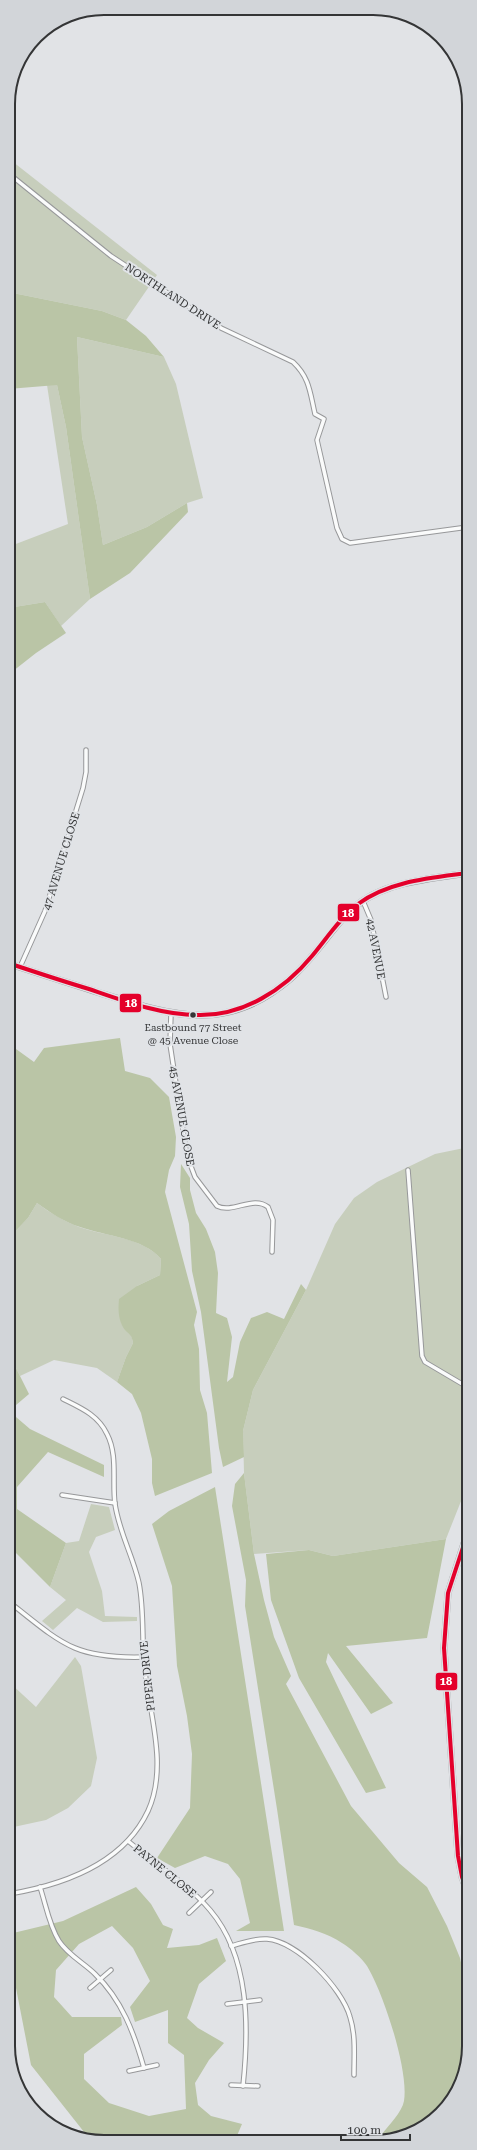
<svg xmlns="http://www.w3.org/2000/svg" width="477" height="2150" viewBox="0 0 477 2150" font-family="'Roboto Serif',serif">
<style>
.green{fill:#c7cebc}
.forest{fill:#bac5a6;fill-rule:evenodd}
.lines{fill:none;stroke-linecap:round;stroke-linejoin:round}
.minor-casing{stroke:#97989a;stroke-width:5.5}
.tertiary-casing{stroke:#97989a;stroke-width:6}
.secondary-casing{stroke:#97989a;stroke-width:7}
.minor{stroke:#fafbfb;stroke-width:3.5}
.tertiary{stroke:#fafbfb;stroke-width:4.5}
.secondary{stroke:#fafbfb;stroke-width:5}
.bus-1-casing{stroke:#e0e3e7;stroke-width:7}
.bus-1{stroke:#e4002b;stroke-width:4}
.bus-dot{fill:#343536;stroke:#e0e3e7;stroke-width:1.5}
.labels{text-anchor:middle;stroke-width:4;stroke-linejoin:round;paint-order:stroke}
.bus-label{font-size:10px;fill:#343536;stroke:#e0e3e7}
.street-label{font-size:11px;fill:#343536;stroke:#e0e3e7}
.rim{fill:none;stroke:#343536;stroke-width:2}
.line-badge{stroke:#e0e3e7;stroke-width:1.5}
.badge-label{font-size:11px;text-anchor:middle;font-weight:bold;fill:#fff}
</style>
<rect width="100%" height="100%" fill="#e1e3e6"/>
<g class="green">
<path d="M8,158L157,275L126,320L102,311L8,292Z"/>
<path d="M77,337L164,357L176,384L203,498L187,503L147,527L103,545L97,505L82,437Z"/>
<path d="M47,385H57L66,427L90,599L61,626L45,602L8,608V547L68,524Z"/>
<path d="M469,1147V1481L446,1539L333,1556L309,1550L254,1554L244,1473L243,1431L253,1390L306,1290L335,1224L354,1198L377,1182L435,1154Z"/>
<path d="M37,1203C50,1213 64,1221 79,1227C104,1236 143,1237 161,1259L160,1275L137,1286L131,1334L133,1343L126,1357L117,1382L97,1368L54,1360L20,1376L9,1354V1238L28,1218Z"/>
<path d="M91,1504L109,1507L115,1530L96,1537L89,1552L102,1591L105,1616L137,1617V1621L103,1622L77,1608L53,1630L42,1621L66,1600L50,1587L66,1543L79,1541Z"/>
<path d="M75,1657L81,1666L97,1758L91,1786L68,1808L46,1820L9,1828V1682L36,1707Z"/>
</g>
<g class="forest">
<path d="M8,292L102,311L126,320L146,336L164,357L77,337L82,437L97,505L103,545L147,527L187,503L188,512L130,573L90,599L66,427L57,385L8,389Z"/>
<path d="M45,602L66,633L36,653L8,675V608Z"/>
<path d="M8,1026L16,1049L34,1062L44,1048L120,1038L125,1071L150,1078L169,1097L176,1137L175,1156L169,1170L165,1192L197,1312L194,1325L199,1349L200,1390L207,1413L212,1473L155,1496L152,1483V1459L141,1413L132,1394L117,1382L126,1357L133,1343C131,1334 131,1336 125,1330C118,1321 118,1309 119,1299L137,1286L160,1275L161,1259C144,1238 105,1236 80,1227C64,1222 51,1213 37,1203L28,1218L9,1238Z"/>
<path d="M181,1164L190,1178V1190L196,1213L206,1229L215,1252L218,1273L216,1313L227,1318L232,1337L227,1382L233,1377L240,1342L251,1318L267,1312L284,1319L301,1284L306,1290L253,1390L243,1431L244,1457L223,1467L219,1448L201,1312L192,1271L189,1224L180,1187Z"/>
<path d="M9,1354L29,1394L9,1411L30,1429L104,1465V1477L48,1452L17,1487V1509L66,1543L50,1587L9,1546Z"/>
<path d="M244,1473L254,1554L264,1600L274,1637L291,1676L286,1684L351,1806L399,1863L427,1887L447,1926L460,1958L469,1999V2052L462,2083L441,2114L415,2132L385,2141H383L382,2134C389,2125 402,2112 404,2101C409,2070 383,1992 367,1966C362,1958 350,1948 342,1943C327,1933 311,1929 294,1925L277,1809L245,1606L246,1580L232,1506L235,1484Z"/>
<path d="M215,1487L284,1931H236L250,1923L240,1879L228,1864L205,1856L175,1868L157,1858L190,1808L192,1754L187,1716L177,1666L172,1586L152,1524L169,1511Z"/>
<path d="M446,1539L427,1638L346,1646L393,1703L371,1714L328,1653L326,1662L386,1788L366,1793L299,1678L271,1600L266,1554L309,1550L333,1556Z"/>
<path d="M136,1887L151,1904L163,1925L173,1929L167,1948L199,1945L217,1938L226,1961L199,1984L187,2018L198,2028L224,2043L209,2060L195,2083L198,2105L211,2116L242,2124L236,2138L88,2137L31,2065L9,1952V1934L63,1921ZM112,1926L133,1948L150,1981L130,2007L135,2022L168,2010V2043L184,2055L186,2109L149,2116L109,2103L84,2079V2054L122,2025L121,2017H72L54,1997L56,1970L79,1944Z"/>
</g>
<g class="lines">
<defs>
<g id="minor">
<path d="M8,173L111,256L221,328L293,362C310,378 310,393 315,414L324,419L317,440L337,528L342,539L350,543L468,527"/>
<path d="M363,901L371,920L386,997"/>
<path d="M20,967L45,911L83,788L86,772V750"/>
<path d="M171,1014L170,1044L187,1156L195,1177L217,1206C233,1214 253,1195 268,1207L273,1220L272,1252"/>
<path d="M408,1170L422,1356L425,1362L469,1388"/>
<path d="M62,1495L115,1503"/>
<path d="M13,1605C63,1645 77,1659 144,1657"/>
<path d="M128,1841C153,1862 189,1885 210,1910C250,1957 249,2028 243,2086"/>
<path d="M40,1887C46,1905 49,1925 59,1941C68,1955 84,1963 95,1974C122,2000 134,2033 144,2068"/>
<path d="M9,1894C63,1885 123,1864 148,1811C169,1765 148,1710 144,1663C142,1636 144,1609 139,1583C133,1556 119,1532 115,1504C112,1481 118,1455 107,1434C98,1415 81,1408 63,1399"/>
<path d="M189,1913L211,1892"/>
<path d="M231,1946C242,1943 255,1938 267,1939C297,1941 342,1988 350,2017C356,2036 354,2056 354,2075"/>
<path d="M90,1988L111,1970"/>
<path d="M227,2004L260,2000"/>
<path d="M129,2071L157,2065"/>
<path d="M231,2085L258,2086"/>
</g>
<path id="tertiary" d="M9,1601L13,1605L9,1609"/>
<g id="secondary">
<path d="M8,963C39,974 70,983 100,993C173,1016 225,1034 290,979C311,961 327,936 346,915C378,881 425,880 468,873"/>
<path d="M469,1528L448,1593L444,1648L458,1856L462,1877L469,1896"/>
</g>
</defs>
<use href="#minor" class="minor-casing"/>
<use href="#tertiary" class="tertiary-casing"/>
<use href="#secondary" class="secondary-casing"/>
<use href="#minor" class="minor"/>
<use href="#tertiary" class="tertiary"/>
<use href="#secondary" class="secondary"/>
<defs>
<g id="bus-1">
<path d="M8,963C35,972 62,981 89,989C124,1001 161,1015 198,1015C243,1016 284,990 312,956C327,938 340,918 358,904C389,881 431,878 468,873"/>
<path d="M469,1529L448,1593L444,1648L458,1856L462,1877L469,1895"/>
</g>
</defs>
<use href="#bus-1" class="bus-1-casing"/>
<use href="#bus-1" class="bus-1"/>
</g>
<circle class="bus-dot" cx="193" cy="1015" r="3.5"/>
<g class="labels">
<g class="bus-label">
<text x="193" y="1031">Eastbound 77 Street<tspan x="193" dy="13">@ 45 Avenue Close</tspan></text>
</g>
<g class="street-label">
<text transform="translate(173 296) rotate(33)" y="4">NORTHLAND DRIVE</text>
<text transform="translate(61 861) rotate(-73)" y="4">47 AVENUE CLOSE</text>
<text transform="translate(376 949) rotate(79)" y="4">42 AVENUE</text>
<text transform="translate(182 1116) rotate(80)" y="4">45 AVENUE CLOSE</text>
<text transform="translate(147 1676) rotate(-96)" y="4">PIPER DRIVE</text>
<text transform="translate(165 1871) rotate(39)" y="4">PAYNE CLOSE</text>
</g>
</g>
<path d="M0 0H477V2150H0ZM104 15H373A89 89 0 0 1 462 104V2046A89 89 0 0 1 373 2135H104A89 89 0 0 1 15 2046V104A89 89 0 0 1 104 15Z" fill="#d2d5d9" fill-rule="evenodd"/>
<path class="rim" d="M104 15H373A89 89 0 0 1 462 104V2046A89 89 0 0 1 373 2135H104A89 89 0 0 1 15 2046V104A89 89 0 0 1 104 15Z"/>
<g class="line-badge">
<rect x="337" y="903" width="23" height="19" rx="4" fill="#e4002b"/>
<rect x="119" y="993" width="23" height="20" rx="4" fill="#e4002b"/>
<rect x="435" y="1672" width="23" height="19" rx="4" fill="#e4002b"/>
</g>
<g class="badge-label">
<text x="348" y="917">18</text>
<text x="131" y="1007">18</text>
<text x="446" y="1685">18</text>
</g>
<path d="M341 2134v6h69v-6" fill="none" stroke="#343536" stroke-width="2"/>
<text x="347" y="2134" font-size="12" fill="#343536" stroke="#e0e3e7" stroke-width="3" paint-order="stroke">100 m</text>
</svg>
